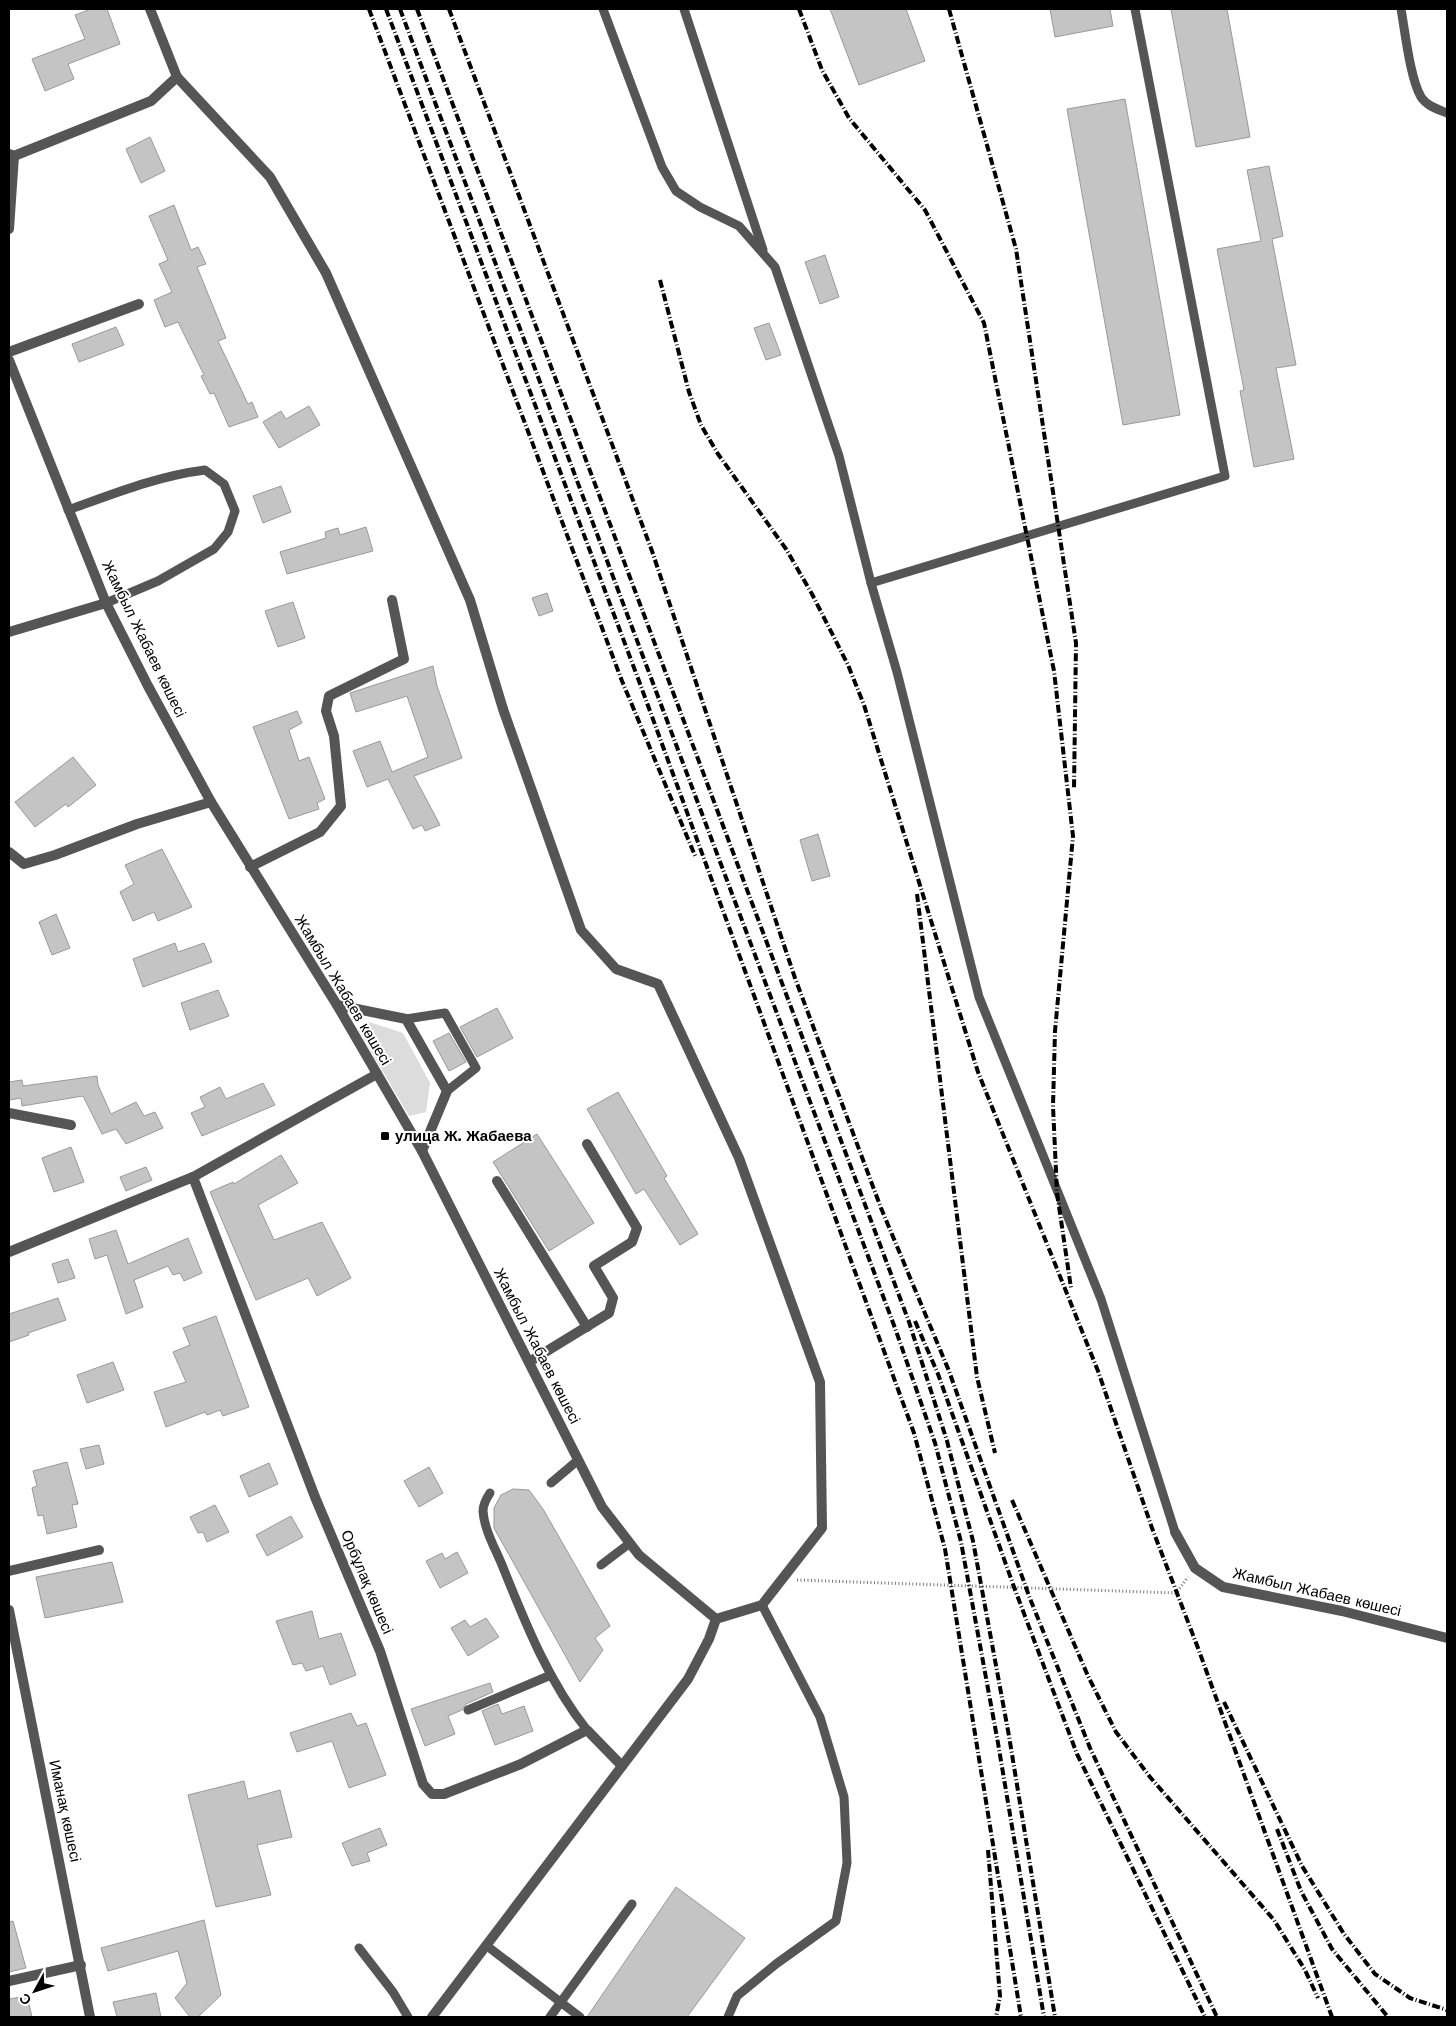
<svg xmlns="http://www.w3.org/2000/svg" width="1456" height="2026" viewBox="0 0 1456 2026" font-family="'Work Sans',sans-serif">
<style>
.green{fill:#dcdcdc}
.building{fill:#c4c4c4;stroke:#999}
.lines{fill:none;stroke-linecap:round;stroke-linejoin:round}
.path{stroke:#777;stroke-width:3;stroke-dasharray:1 2.5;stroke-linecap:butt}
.service{stroke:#555;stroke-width:9}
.minor{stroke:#555;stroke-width:10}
.rail{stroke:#000;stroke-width:4;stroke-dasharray:8 2.5 1 2.5;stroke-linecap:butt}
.poi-dot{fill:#000;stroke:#fff;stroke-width:2}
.labels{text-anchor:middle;stroke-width:4;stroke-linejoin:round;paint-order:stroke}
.street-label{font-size:15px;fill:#000;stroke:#fff}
.poi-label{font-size:15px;font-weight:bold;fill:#000;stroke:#fff;text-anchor:start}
</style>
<rect width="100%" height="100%" fill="#fff"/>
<path class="green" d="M369,1022L403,1033L430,1083L426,1112L409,1116L359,1031Z"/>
<g class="building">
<path d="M91,9H107L120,44L68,64L74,79L45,91L32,59L85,39L75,15Z"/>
<path d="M830,9H906L925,61L859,85Z"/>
<path d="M1050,9H1110L1113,26L1055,37Z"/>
<path d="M1171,9H1227L1250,137L1196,147Z"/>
<path d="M1125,99L1180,415L1123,425L1067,109Z"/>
<path d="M150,137L165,171L141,183L126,149Z"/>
<path d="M1269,166L1283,236L1272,239L1296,365L1276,368L1294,459L1254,467L1240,391L1244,390L1217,249L1261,241L1247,170Z"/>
<path d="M174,205L191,250L198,247L206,264L197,267L226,338L218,341L248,404L252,402L258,417L229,427L214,393L210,394L201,376L204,375L178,322L165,327L154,300L172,292L159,264L168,260L149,216Z"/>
<path d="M825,255L839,297L820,304L805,262Z"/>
<path d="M769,323L781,355L766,360L754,328Z"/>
<path d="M116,327L124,345L79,362L72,344Z"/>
<path d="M309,406L320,425L279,448L263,422L281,411L286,419Z"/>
<path d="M281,486L291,512L263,523L253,496Z"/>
<path d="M366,527L373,551L287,574L280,552L326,538L325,532L338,528L340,535Z"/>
<path d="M547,593L553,611L539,616L532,598Z"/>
<path d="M293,602L305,638L278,647L265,611Z"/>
<path d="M433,666L437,686L462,758L414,776L440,825L425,831L422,825L413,829L388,779L367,787L353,751L380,741L392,772L428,757L407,696L356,712L350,693Z"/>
<path d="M297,711L302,723L289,730L299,761L309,757L325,799L317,803L319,809L289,819L253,727Z"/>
<path d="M73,757L96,785L68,807L66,804L35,827L15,802Z"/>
<path d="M818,834L830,876L812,881L800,840Z"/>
<path d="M162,849L192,907L158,921L154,912L133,921L120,892L134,884L125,865Z"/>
<path d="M56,914L70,948L52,955L39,922Z"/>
<path d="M175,943L178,952L204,943L212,962L143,987L133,959Z"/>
<path d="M218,990L229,1016L190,1030L181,1003Z"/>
<path d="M497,1008L513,1038L477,1057L460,1027Z"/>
<path d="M449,1033L466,1062L449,1071L433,1041Z"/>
<path d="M97,1076L98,1085L111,1114L136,1102L144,1116L155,1112L163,1128L126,1144L116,1129L102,1134L83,1096L22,1106L21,1098L9,1100V1082L22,1080L23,1086Z"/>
<path d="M263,1083L275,1105L202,1136L191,1113L205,1107L200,1097L220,1087L226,1099Z"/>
<path d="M618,1092L667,1176L664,1178L698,1234L680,1245L644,1189L636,1194L587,1109Z"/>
<path d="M537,1134L594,1223L549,1251L493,1162Z"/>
<path d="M71,1147L84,1182L54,1192L42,1158Z"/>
<path d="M281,1155L298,1183L258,1205L274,1240L322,1222L351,1278L317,1296L308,1278L256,1300L210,1192L233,1182L234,1184Z"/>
<path d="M146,1167L152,1180L126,1191L120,1177Z"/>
<path d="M116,1230L128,1264L188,1238L202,1273L184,1281L180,1273L173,1275L168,1266L134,1280L143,1307L126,1314L107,1255L95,1259L89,1239Z"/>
<path d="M68,1259L75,1278L58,1283L52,1264Z"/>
<path d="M58,1298L66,1320L28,1333L29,1335L9,1342V1314Z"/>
<path d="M216,1316L249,1407L223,1416L220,1410L207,1415L205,1412L166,1427L154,1392L186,1382L173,1352L190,1345L183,1328Z"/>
<path d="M113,1362L124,1390L87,1403L77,1375Z"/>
<path d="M99,1445L104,1464L86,1469L80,1449Z"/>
<path d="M67,1462L78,1504L72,1505L77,1527L47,1534L43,1515L38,1516L32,1488L37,1486L33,1471Z"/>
<path d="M269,1463L278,1484L249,1497L240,1476Z"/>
<path d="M429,1467L443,1493L419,1507L404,1481Z"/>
<path d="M513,1489L529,1490L543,1509L610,1626L595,1638L603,1650L580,1682L494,1528V1508L501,1495Z"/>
<path d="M215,1505L229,1532L207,1542L203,1532L198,1533L190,1517Z"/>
<path d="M291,1516L303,1537L267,1556L256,1535Z"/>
<path d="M457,1552L468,1573L440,1588L426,1561L442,1553L445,1559Z"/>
<path d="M112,1562L123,1602L45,1618L36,1577Z"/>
<path d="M312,1611L319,1639L341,1633L356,1675L330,1685L323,1666L306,1671L302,1663L293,1665L276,1621Z"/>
<path d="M486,1618L499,1637L468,1656L451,1628L465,1620L470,1627Z"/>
<path d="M490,1683L493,1692L466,1704L462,1710L448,1716L455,1734L425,1746L411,1709Z"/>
<path d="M498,1704L502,1714L524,1706L533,1731L495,1745L482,1711Z"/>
<path d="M351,1713L357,1726L366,1723L386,1775L349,1788L332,1741L297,1752L290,1733Z"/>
<path d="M244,1781L248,1799L280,1790L292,1837L257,1845L271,1895L216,1907L188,1795Z"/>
<path d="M380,1828L387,1845L367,1853L370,1861L352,1866L342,1843Z"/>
<path d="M676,1887L745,1938L687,2017H587Z"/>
<path d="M204,1920L221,1995L198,2017H190L175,1998L187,1983L178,1951L108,1971L101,1948Z"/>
<path d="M13,1921L26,1968L9,1972V1922Z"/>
<path d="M156,1993L161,2017H117L113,2002Z"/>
<path d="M27,1996L32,2017H9V1999Z"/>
</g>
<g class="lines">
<path class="path" d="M797,1580L1176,1593L1188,1577"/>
<g class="service">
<path d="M603,9L662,167L676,191L700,207L739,226L775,267L839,456L871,583L897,672L979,997L1101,1299L1175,1532"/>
<path d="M684,9L763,250"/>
<path d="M1401,9C1405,31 1410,78 1421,97C1427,106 1437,109 1447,113"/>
<path d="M68,510C113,494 157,476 205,470L224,484L235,511L228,532L214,549L158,581L106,603"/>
<path d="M871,583L1225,476L1135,9"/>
<path d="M406,1019L445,1013L476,1068L447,1091"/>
<path d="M551,1483L577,1461"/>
<path d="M490,1493C486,1499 483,1504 483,1511C484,1529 495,1548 502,1565C525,1622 548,1681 587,1730"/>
<path d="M601,1565L630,1543"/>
<path d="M468,1710L551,1675"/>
<path d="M487,1946L580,2017"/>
<path d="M359,1948L393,1992L408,2017"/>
<path d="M550,2017L632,1904"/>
<path d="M728,2017L737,1996L776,1964L836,1921L847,1863L844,1797L820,1717L762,1605"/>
</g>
<g class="minor">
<path d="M150,9L177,77L270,177L326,273L470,600L503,709L581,930L616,969L658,984L739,1158L820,1382L822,1528L762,1605L716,1619"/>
<path d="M9,154L14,156L151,101L177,77"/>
<path d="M9,229L14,156"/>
<path d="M9,352L139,304"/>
<path d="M9,360L106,603L148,686L211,802L337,1005L422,1151L602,1507L639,1555L716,1619L709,1639L688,1679L432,2017"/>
<path d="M9,632L106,603"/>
<path d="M9,852L24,864L55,855L137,824L211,802"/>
<path d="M250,867L320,832L341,806L334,736L326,711L329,696L404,659L392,600"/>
<path d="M337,1005L406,1019L447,1091L422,1151"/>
<path d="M9,1113L71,1125"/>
<path d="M193,1177L315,1497L380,1651L423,1784L432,1794H444L521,1764L587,1730L622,1766"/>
<path d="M497,1181L587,1327"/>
<path d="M9,1252L193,1177L377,1074"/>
<path d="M529,1362L609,1313L613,1298L594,1266L632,1242L637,1228L587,1144"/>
<path d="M1175,1532L1195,1568L1223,1587L1342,1611L1447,1638"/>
<path d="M9,1571L99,1550"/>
<path d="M9,1610L90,2017"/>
<path d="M9,1981L81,1965"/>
</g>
<g class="rail">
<path d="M369,9L622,681L696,858"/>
<path d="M386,9L639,681L914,1433L945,1549L1021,2017"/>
<path d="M400,9L895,1328L935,1443L961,1542L998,1743L1044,2017"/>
<path d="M417,9L909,1322L947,1441L973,1541L1009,1736L1055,2017"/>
<path d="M449,9L652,551L795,978L881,1208L949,1371L1029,1596L1090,1748L1217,2017"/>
<path d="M799,9L822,70L849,118L925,210L984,323L1054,671L1073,836L1055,1031L1053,1106L1057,1193L1071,1288"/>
<path d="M949,9L1016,249L1076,643L1074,789"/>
<path d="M660,280L689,392L701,425L718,454L786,549L812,594L848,665L864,705L978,1072L1098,1371L1152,1528L1198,1648L1332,2017"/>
<path d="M917,894L977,1377L995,1453"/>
<path d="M915,1321L938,1374L1014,1587L1077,1754L1205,2017"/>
<path d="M1012,1500L1088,1676L1116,1732L1150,1777L1274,1920L1305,1970L1318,1998"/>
<path d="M1224,1702L1302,1866L1344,1934L1375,1974L1410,1998L1447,2010"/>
<path d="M1277,1829L1301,1891L1332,1949L1388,2017"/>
<path d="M988,1850L1000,1996L996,2017"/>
</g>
</g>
<rect class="poi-dot" x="380" y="1131" width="10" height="10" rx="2.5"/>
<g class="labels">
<g class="street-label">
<text transform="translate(144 639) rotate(64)" y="5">Жамбыл Жабаев көшесі</text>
<text transform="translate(343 990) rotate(59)" y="5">Жамбыл Жабаев көшесі</text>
<text transform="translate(537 1346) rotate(63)" y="5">Жамбыл Жабаев көшесі</text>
<text transform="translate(367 1582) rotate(67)" y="5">Орбұлақ көшесі</text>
<text transform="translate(1317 1592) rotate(13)" y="5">Жамбыл Жабаев көшесі</text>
<text transform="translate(65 1811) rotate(78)" y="5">Иманақ көшесі</text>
</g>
<g class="poi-label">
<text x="395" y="1141">улица Ж. Жабаева</text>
</g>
</g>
<rect width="1456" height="2026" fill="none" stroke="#000000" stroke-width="20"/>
<g transform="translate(35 1991) rotate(230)" stroke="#ffffff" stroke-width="4" paint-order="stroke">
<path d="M0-4L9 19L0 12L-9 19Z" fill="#000000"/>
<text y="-8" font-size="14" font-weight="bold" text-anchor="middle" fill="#000000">С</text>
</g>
</svg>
